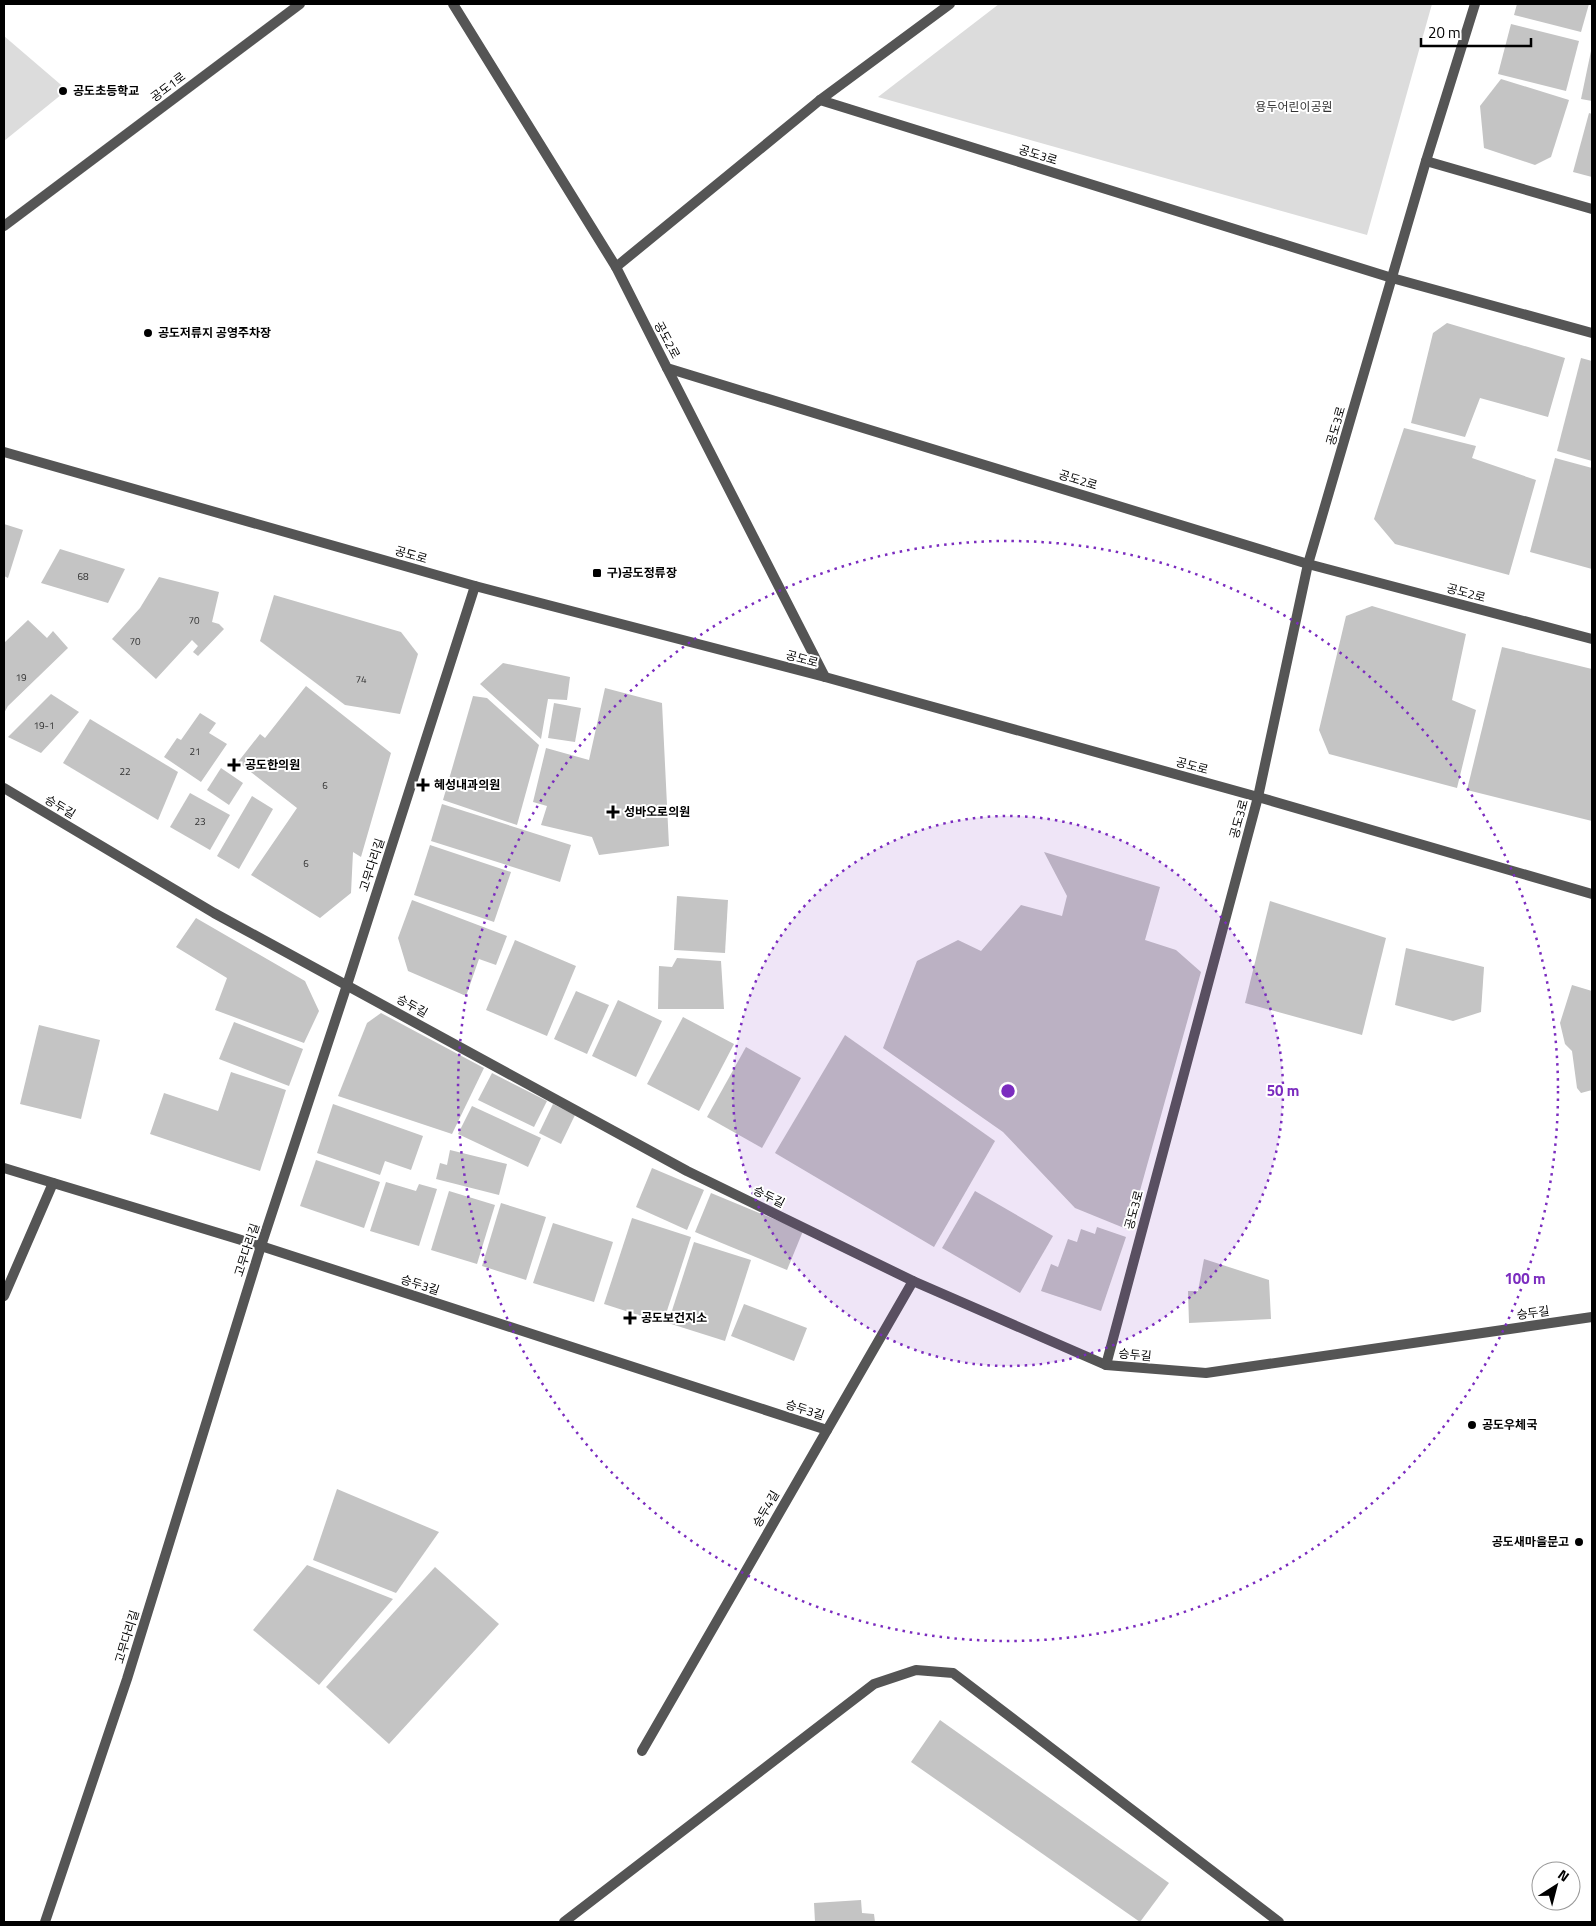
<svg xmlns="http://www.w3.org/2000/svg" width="1596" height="1926" viewBox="0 0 1596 1926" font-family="'Titillium Web','Noto Sans KR',sans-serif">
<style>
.green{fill:#dcdcdc}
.building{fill:#c4c4c4}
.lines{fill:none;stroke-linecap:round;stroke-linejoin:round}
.lane{stroke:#555;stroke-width:10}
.street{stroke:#555;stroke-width:10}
.ring{fill:none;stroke:#7b2cbf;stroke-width:2.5;stroke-dasharray:2.5 5}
.poi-dot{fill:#000;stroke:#fff;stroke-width:2}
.labels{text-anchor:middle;stroke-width:4;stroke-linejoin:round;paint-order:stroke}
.number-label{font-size:10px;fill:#313131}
.street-label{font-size:12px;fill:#000;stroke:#fff}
.poi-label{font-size:12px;font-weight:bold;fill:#000;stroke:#fff;text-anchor:start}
.park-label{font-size:12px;fill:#333;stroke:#fff}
.centre{fill:#7b2cbf;stroke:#fff;stroke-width:2.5}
.ring-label{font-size:15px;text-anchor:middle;font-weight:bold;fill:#7b2cbf;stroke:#fff;stroke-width:4;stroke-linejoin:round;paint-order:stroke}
</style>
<rect width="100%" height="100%" fill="#fff"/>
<g class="green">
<path d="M999,4H1432L1367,235L878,97Z"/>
<path d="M4,36L67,90L4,141Z"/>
</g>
<g class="building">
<path d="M1517,4H1589L1581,32L1514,15Z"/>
<path d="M1511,24L1579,41L1566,91L1498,74Z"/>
<path d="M1591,51H1592V101L1581,99Z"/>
<path d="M1501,79L1569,100L1551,157L1535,165L1484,148L1480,106Z"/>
<path d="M1589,113L1592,114V177L1573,172Z"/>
<path d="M1447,323L1565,358L1548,417L1480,398L1465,437L1411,423L1433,333Z"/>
<path d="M1581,358L1592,361V461L1557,451Z"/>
<path d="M1404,428L1476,446L1472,458L1536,480L1509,575L1395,544L1374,519Z"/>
<path d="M1555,458L1592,468V569L1530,552Z"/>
<path d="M4,524L23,530L8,578L4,576Z"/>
<path d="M60,549L125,569L108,603L41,583Z"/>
<path d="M159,577L219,592L212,622L219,624L224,629L198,656L193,652L198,646L192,640L156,679L112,639L140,608Z"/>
<path d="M274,595L401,632L418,654L400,714L345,705L260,641Z"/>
<path d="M1372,606L1466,634L1452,700L1476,710L1457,788L1329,754L1319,730L1346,616Z"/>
<path d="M28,620L47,638L53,631L68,648L8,706L4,713V643Z"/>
<path d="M1502,647L1592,669V821L1467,790Z"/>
<path d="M503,663L570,677L567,700L548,699L541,739L480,684Z"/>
<path d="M306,686L391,753L361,857L353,852L351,893L320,918L251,875L297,808L238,762L260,734L265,738Z"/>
<path d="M605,688L662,703L669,846L599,855L592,837L541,825L547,806L533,802L546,748L589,760Z"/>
<path d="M51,694L79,712L41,753L8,737Z"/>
<path d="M473,696L487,698L539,745L517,825L443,800Z"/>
<path d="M554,703L581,708L575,742L548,738Z"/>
<path d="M200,713L216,723L209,733L227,744L201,782L164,757L177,738L181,740Z"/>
<path d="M90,719L178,772L158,820L63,763Z"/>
<path d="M221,768L243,783L229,805L207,790Z"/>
<path d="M190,793L230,815L210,850L170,827Z"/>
<path d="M252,796L273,809L239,869L217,856Z"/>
<path d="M442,804L571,845L560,882L431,841Z"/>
<path d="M430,845L511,872L494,922L414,895Z"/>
<path d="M1044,852L1160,887L1145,940L1176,950L1201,972L1129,1230L1075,1208L1003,1132L883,1048L917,961L958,940L981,951L1021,905L1062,916L1067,896Z"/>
<path d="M677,896L728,900L725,953L674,950Z"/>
<path d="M412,900L507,936L496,965L479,959L466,996L408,971L398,938Z"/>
<path d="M1270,901L1386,938L1362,1035L1245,1003Z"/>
<path d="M196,918L305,981L319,1011L304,1043L215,1010L227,978L176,947Z"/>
<path d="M515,940L576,966L547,1036L486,1010Z"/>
<path d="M1406,948L1484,967L1481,1012L1453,1021L1395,1005Z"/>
<path d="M677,958L721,961L724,1009H658L659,966L672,967Z"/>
<path d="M1572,985L1592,991V1090L1581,1093L1577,1088L1572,1051L1565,1044L1560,1023Z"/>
<path d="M576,991L609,1005L587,1054L554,1039Z"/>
<path d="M618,1000L662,1021L636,1077L592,1056Z"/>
<path d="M381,1013L484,1068L452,1134L338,1096L367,1023Z"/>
<path d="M683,1017L734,1044L699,1111L647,1084Z"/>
<path d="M234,1022L303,1049L289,1086L219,1059Z"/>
<path d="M39,1025L100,1040L81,1119L20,1104Z"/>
<path d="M845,1035L995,1141L934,1247L775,1153Z"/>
<path d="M746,1047L801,1078L762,1148L707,1117Z"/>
<path d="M231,1072L286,1090L260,1171L150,1134L164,1093L218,1111Z"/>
<path d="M492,1073L547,1101L534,1127L478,1100Z"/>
<path d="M333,1104L423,1136L411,1170L385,1161L380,1175L317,1153Z"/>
<path d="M553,1104L575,1115L561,1144L539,1133Z"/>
<path d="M472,1106L541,1138L528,1167L458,1134Z"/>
<path d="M450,1150L507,1164L499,1195L436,1179L440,1163L447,1165Z"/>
<path d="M316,1160L380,1182L364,1228L300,1206Z"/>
<path d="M652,1168L704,1190L687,1230L636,1207Z"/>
<path d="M386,1182L416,1191L419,1184L437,1189L419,1246L370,1231Z"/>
<path d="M449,1191L495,1205L477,1264L431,1250Z"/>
<path d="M975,1191L1053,1236L1020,1293L942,1248Z"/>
<path d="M711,1193L803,1231L787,1270L695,1232Z"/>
<path d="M501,1203L546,1217L526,1280L482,1266Z"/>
<path d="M632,1218L691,1237L663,1323L604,1304Z"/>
<path d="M553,1223L613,1242L594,1302L533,1283Z"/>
<path d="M1097,1227L1126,1237L1101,1311L1041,1291L1051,1264L1058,1267L1068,1239L1077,1242L1081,1229L1095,1234Z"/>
<path d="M694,1242L751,1260L725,1341L668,1323Z"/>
<path d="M1204,1259L1269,1280L1271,1319L1189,1323L1188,1291H1198Z"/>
<path d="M744,1304L807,1328L794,1361L731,1336Z"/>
<path d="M337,1489L439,1532L396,1593L313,1560Z"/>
<path d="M307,1565L393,1599L319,1685L253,1630Z"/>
<path d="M435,1567L499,1624L389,1744L326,1687Z"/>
<path d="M940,1720L1169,1883L1140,1922L911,1762Z"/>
<path d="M861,1900L862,1913L874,1914L875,1922H815L814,1903Z"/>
</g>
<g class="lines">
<path class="lane" d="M642,1751L913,1281"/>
<g class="street">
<path d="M453,4L616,267L667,368L1308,564L1592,639"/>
<path d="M820,100L1392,278L1592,333"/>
<path d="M1426,161L1592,209"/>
<path d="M4,226L300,4"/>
<path d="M616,267L820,100L950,4"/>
<path d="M667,368L825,677"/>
<path d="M4,452L475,586L825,677L1258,797L1592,894"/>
<path d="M4,788L214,913L687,1171L913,1281L1106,1365L1206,1373L1592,1317"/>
<path d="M4,1168L261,1246L827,1430"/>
<path d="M4,1296L53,1183"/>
<path d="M1106,1365L1258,797L1308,564L1426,161L1475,4"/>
<path d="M45,1922L127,1679L261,1246L347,985L475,586"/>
<path d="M564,1922L874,1684L916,1670L953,1673L1279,1922"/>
</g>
</g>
<circle cx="1008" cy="1091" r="275" fill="#7b2cbf" fill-opacity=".12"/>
<g class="ring">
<circle cx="1008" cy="1091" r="275"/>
<circle cx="1008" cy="1091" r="550"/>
</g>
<g class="poi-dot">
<circle cx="63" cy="91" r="5"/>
<circle cx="148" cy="333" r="5"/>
<rect x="592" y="568" width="10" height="10" rx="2.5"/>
<path d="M231.5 757.5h5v5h5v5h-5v5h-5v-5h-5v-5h5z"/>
<path d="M420.5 777.5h5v5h5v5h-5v5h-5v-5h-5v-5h5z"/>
<path d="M610.5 804.5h5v5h5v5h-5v5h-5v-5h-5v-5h5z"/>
<path d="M627.5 1310.5h5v5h5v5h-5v5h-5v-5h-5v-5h5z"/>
<circle cx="1472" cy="1425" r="5"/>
<circle cx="1579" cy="1542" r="5"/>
</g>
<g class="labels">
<g class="number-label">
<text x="83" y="580">68</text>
<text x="194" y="624">70</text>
<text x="135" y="645">70</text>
<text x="21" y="681">19</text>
<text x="361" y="683">74</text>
<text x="44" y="729">19-1</text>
<text x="195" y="755">21</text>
<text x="125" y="775">22</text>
<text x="325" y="789">6</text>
<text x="200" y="825">23</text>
<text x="306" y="867">6</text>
</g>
<g class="street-label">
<text transform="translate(168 87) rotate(-37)" y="4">공도1로</text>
<text transform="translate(1038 155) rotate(17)" y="4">공도3로</text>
<text transform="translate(667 340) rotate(62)" y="4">공도2로</text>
<text transform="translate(1336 426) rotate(-74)" y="4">공도3로</text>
<text transform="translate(1078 480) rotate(17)" y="4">공도2로</text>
<text transform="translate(411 555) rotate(16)" y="4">공도로</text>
<text transform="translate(1466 593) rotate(15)" y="4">공도2로</text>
<text transform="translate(802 659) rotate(15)" y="4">공도로</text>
<text transform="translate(1192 766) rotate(15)" y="4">공도로</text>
<text transform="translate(60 807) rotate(31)" y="4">승두길</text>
<text transform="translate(1239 819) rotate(-75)" y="4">공도3로</text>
<text transform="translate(372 865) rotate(-72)" y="4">고무다리길</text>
<text transform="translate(412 1006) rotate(29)" y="4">승두길</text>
<text transform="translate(769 1197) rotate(26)" y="4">승두길</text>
<text transform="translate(1134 1210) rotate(-75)" y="4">공도3로</text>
<text transform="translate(247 1250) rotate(-72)" y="4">고무다리길</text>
<text transform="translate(420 1285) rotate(18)" y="4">승두3길</text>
<text transform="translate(1533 1313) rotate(-8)" y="4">승두길</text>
<text transform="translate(1135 1355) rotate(5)" y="4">승두길</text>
<text transform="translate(805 1410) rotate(18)" y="4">승두3길</text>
<text transform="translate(766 1509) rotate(-60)" y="4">승두4길</text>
<text transform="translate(127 1637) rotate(-73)" y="4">고무다리길</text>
</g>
<g class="poi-label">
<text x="73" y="95">공도초등학교</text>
<text x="158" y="337">공도저류지 공영주차장</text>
<text x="607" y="577">구)공도정류장</text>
<text x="245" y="769">공도한의원</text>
<text x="434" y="789">혜성내과의원</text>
<text x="624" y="816">성바오로의원</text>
<text x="641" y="1322">공도보건지소</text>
<text x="1482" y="1429">공도우체국</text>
<text x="1569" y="1546" text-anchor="end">공도새마을문고</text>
</g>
<g class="park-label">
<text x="1294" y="111">용두어린이공원</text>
</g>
</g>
<circle cx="1008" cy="1091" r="8" class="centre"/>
<g class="ring-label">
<text x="1283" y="1096">50 m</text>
<text x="1525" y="1284">100 m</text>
</g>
<rect width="1596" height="1926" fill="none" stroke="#000000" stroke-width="10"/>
<g transform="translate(1556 1886) rotate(36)"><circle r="24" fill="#ffffff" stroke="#999999"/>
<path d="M0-4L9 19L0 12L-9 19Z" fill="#000000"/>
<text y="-8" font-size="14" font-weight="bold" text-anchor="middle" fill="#000000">N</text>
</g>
<path d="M1421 38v8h110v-8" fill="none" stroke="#000000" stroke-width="2.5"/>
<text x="1428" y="38" font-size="15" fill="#000000" stroke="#ffffff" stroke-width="4" paint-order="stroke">20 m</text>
</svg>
